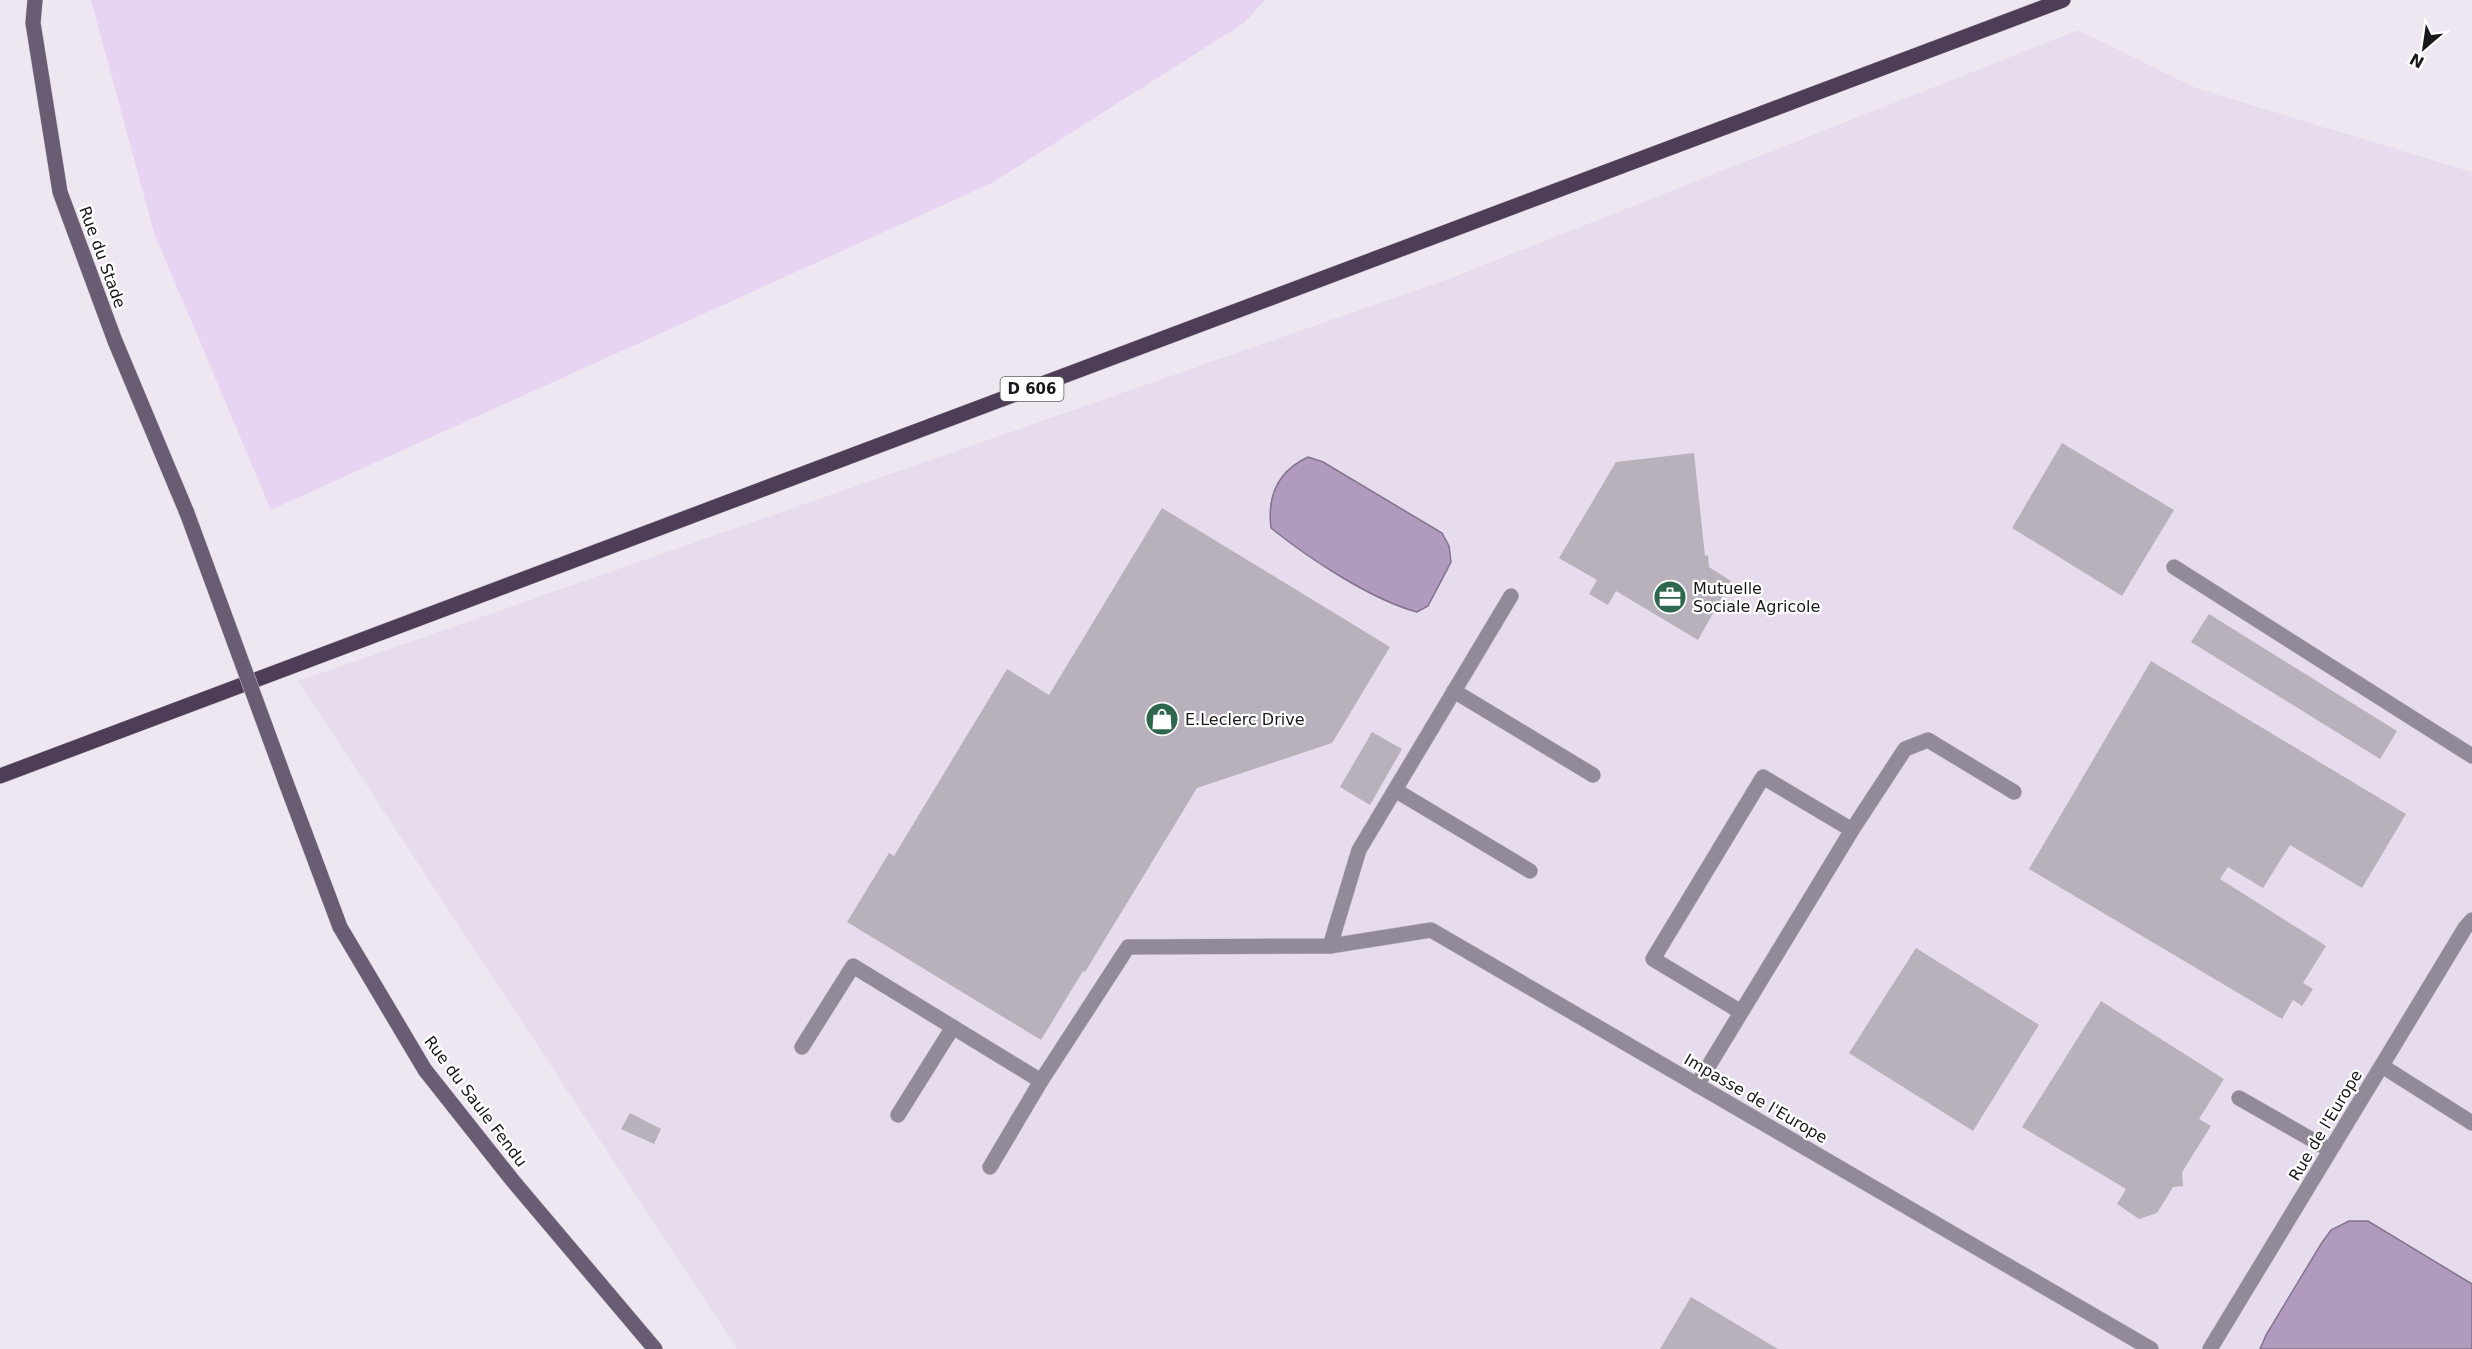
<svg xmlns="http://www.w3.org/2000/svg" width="2472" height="1349" viewBox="0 0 2472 1349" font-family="'DejaVu Sans',sans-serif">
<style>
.built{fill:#e7dcee}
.green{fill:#e7d4f3}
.water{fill:#b09abd;stroke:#83738d;stroke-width:1.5}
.building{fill:#b8b1bb}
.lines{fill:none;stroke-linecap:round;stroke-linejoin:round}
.lane-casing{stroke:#c8c2cb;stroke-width:16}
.street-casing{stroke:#c8c2cb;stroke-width:16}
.secondary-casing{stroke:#c8c2cb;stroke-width:16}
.primary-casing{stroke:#c8c2cb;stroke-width:16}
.lane{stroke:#938a99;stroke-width:15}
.street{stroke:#938a99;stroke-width:15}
.secondary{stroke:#6a5c72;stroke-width:15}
.primary{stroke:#4d3d57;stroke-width:15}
.secondary-bridge-casing{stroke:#c8c2cb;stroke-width:16;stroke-linecap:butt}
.secondary-bridge{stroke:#6a5c72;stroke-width:15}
.labels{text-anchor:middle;stroke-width:4.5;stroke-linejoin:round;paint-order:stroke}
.shield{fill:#fff;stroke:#5f5d60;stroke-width:1.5}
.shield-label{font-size:15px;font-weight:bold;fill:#1a181c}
.street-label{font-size:16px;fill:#1a181c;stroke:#fff}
.poi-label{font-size:16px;fill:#1a181c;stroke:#fff;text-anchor:start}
</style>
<rect width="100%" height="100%" fill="#eee7f2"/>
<path class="built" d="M2078,30L2196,88L2472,172V1349H737L298,681L1451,278Z"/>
<path class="green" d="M91,0H1265L1244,23L992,183L271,510L154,233Z"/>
<g class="water">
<path d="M1308,457L1323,462L1442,533L1449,546L1451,562L1428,606L1417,612C1372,600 1308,558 1271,528C1267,496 1278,471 1308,457Z"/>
<path d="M2349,1221H2368L2472,1284V1349H2260L2266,1335L2321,1244L2331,1230Z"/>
</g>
<g class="building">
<path d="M2062,443L2174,510L2122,596L2012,528Z"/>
<path d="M1694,453L1705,556L1708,555L1709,567L1731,581L1698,640L1616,591L1608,605L1589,594L1597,580L1559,558L1616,462Z"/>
<path d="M1162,508L1390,647L1332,743L1197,788L1085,972L1083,971L1041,1040L847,922L889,853L894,856L1007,669L1049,695Z"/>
<path d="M2209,614L2397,731L2380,759L2191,642Z"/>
<path d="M2151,661L2406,814L2362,888L2290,845L2263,888L2228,867L2220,879L2326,946L2303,983L2313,989L2302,1006L2293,1000L2282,1019L2029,869Z"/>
<path d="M1372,732L1402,749L1370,805L1340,787Z"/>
<path d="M1916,948L2039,1025L1973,1131L1849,1053Z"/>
<path d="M2101,1001L2224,1079L2199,1119L2211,1126L2182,1172L2183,1186L2173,1187L2157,1213L2139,1219L2117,1204L2126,1189L2022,1127Z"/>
<path d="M630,1113L661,1129L654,1144L621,1129Z"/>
<path d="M1691,1297L1778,1349H1660Z"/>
</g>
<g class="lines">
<defs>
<g id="lane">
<path d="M2174,567L2472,756"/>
<path d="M1454,691L1593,775"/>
<path d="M1395,790L1530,871"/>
<path d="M1852,830L1905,749L1928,740L2014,792"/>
<path d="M802,1047L853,966L1041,1081"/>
<path d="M2382,1066L2472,1123"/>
<path d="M1697,1085L1852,830L1763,777L1653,959L1741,1012"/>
<path d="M2239,1098L2330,1150"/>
<path d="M898,1115L953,1027"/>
<path d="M990,1167L1041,1081L1128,947L1330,946L1359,850L1511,596"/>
</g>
<g id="street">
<path d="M1330,946L1431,930L2151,1349"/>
<path d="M2210,1349L2465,928L2472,920"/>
</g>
<g id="secondary">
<path d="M35,0L33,23L60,192L115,341L187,513"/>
<path d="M285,780L340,927L425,1070L513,1181L655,1349"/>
</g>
<path id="primary" d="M0,776L2063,0"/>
</defs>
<use href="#lane" class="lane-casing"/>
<use href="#street" class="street-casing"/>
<use href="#secondary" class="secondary-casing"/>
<use href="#primary" class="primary-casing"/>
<use href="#lane" class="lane"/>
<use href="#street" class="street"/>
<use href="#secondary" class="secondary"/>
<use href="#primary" class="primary"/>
<defs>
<path id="secondary-bridge" d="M187,513L285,780"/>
</defs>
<use href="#secondary-bridge" class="secondary-bridge-casing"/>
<use href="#secondary-bridge" class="secondary-bridge"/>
</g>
<defs>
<symbol id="office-disc" viewBox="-11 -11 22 22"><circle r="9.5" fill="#2f674e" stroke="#fff"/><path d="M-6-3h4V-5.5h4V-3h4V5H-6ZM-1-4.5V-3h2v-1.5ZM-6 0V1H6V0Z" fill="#fff"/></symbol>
<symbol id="shop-disc" viewBox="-11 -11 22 22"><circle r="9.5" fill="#2f674e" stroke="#fff"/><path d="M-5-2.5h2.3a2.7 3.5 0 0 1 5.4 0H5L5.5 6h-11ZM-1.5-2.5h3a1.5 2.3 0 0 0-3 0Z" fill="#fff"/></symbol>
</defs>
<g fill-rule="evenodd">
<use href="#office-disc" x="1651" y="578" width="38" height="38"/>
<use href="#shop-disc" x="1143" y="700" width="38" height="38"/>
</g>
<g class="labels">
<rect class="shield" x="1000.5" y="377" width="63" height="24" rx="4.5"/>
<g class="shield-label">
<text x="1032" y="394">D 606</text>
</g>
<g class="street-label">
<text transform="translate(103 257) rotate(70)" y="6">Rue du Stade</text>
<text transform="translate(1756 1098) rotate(30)" y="6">Impasse de l'Europe</text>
<text transform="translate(476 1101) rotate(53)" y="6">Rue du Saule Fendu</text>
<text transform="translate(2325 1125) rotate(-59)" y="6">Rue de l'Europe</text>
</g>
<g class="poi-label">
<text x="1693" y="594">Mutuelle<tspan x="1693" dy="18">Sociale Agricole</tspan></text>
<text x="1185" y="725">E.Leclerc Drive</text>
</g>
</g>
<g transform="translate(2424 48) rotate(209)" stroke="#ffffff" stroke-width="4.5" paint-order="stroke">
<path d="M0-4.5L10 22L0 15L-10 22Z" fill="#1a181c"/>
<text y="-9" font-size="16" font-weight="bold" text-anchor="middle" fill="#1a181c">N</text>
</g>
</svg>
